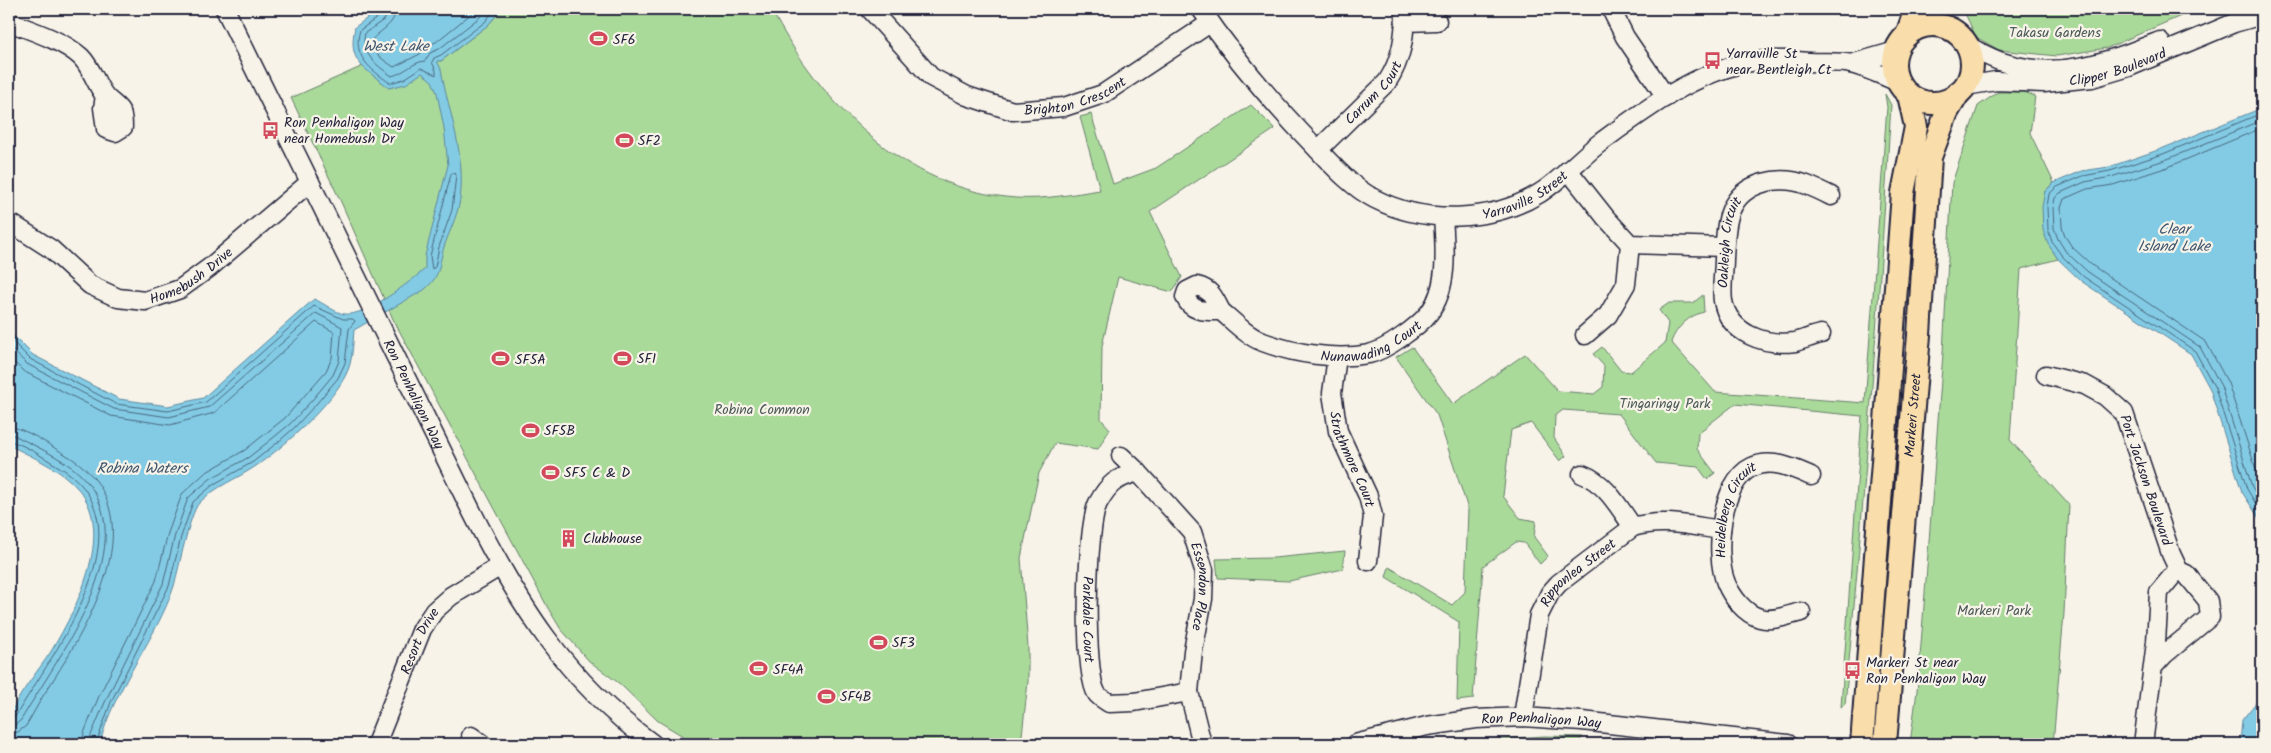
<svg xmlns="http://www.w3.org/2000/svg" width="2271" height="753" viewBox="0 0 2271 753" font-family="Kalam,sans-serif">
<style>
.green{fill:#aada9a;stroke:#667e6a}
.water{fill:#83cbe4;stroke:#5c87a0}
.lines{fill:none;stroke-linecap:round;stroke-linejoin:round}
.shore{stroke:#49667f;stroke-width:1}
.minor-casing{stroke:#22223b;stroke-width:21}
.major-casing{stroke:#22223b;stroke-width:26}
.minor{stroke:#f7f3e8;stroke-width:18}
.major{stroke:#f9ddab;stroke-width:22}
.labels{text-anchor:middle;stroke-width:4.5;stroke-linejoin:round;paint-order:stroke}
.park-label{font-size:14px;fill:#4b5958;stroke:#f7f3e8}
.poi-label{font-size:14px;fill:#22223b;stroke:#f7f3e8;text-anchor:start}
.street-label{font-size:14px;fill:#22223b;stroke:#f7f3e8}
.water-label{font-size:15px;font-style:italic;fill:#3f556e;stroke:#f7f3e8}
</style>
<rect width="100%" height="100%" fill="#f7f3e8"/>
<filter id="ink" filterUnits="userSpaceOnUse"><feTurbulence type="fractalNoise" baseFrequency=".02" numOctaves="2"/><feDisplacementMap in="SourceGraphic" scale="10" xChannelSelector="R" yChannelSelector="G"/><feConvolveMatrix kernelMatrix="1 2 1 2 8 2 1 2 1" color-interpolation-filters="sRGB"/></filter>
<g filter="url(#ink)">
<g class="green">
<path d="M502,9H771C820,103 904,190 1016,198C1044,200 1073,194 1100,190L1080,117L1091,114L1113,184L1156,168L1251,105L1275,129L1150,212L1182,277L1172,292L1118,277L1102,346L1101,419L1110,429L1098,449L1055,443L1039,473L1021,558L1028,647V682L1021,744H696L658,721L620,684L589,661L560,628L548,608L393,319L341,202L291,98L363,66L389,88L436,60L441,61L488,25Z"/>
<path d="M1963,9H2197L2107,48L2057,56L1999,50L1976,37Z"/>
<path d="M1998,92H2024L2035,96L2030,133L2054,183L2045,191C2044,221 2040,233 2058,259L2021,269L2010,440L2069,505L2064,613L2053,744H1910L1918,683L1930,528L1943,353L1952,183L1978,106Z"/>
<path d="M1885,94L1891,105C1879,305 1864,504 1845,704L1841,707L1862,416L1735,404L1698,433L1697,449L1715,473L1707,479L1698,467L1656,463L1619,414L1563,410L1555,416L1554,438L1566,456L1560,461L1531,423L1511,430L1503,496L1520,518L1536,521L1534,537L1548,556L1540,564L1524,543L1516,542L1483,566L1473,699L1457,701L1459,622L1386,577L1389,567L1452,605L1465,592L1468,509L1437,415L1396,357L1412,347L1453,404L1525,354L1558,391L1594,394L1603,387L1604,366L1593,354L1602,347L1621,371L1631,372L1665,343L1668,323L1659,310L1669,303H1693L1703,295L1704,312C1689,315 1676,328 1671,342L1715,392L1865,403L1887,107Z"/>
<path d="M1345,551L1343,569L1289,581L1218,578L1216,559L1274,558Z"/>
<path d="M1544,736L1583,737L1576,744H1436Z"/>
</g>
<g class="water">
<path d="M380,9H502L488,25L441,61H437L441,69C449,115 466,153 460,200C457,217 449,232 444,247C438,267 441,276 424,290L354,330C353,340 353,353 350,364C342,396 284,447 256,466C237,479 216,486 199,503C189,515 179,568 174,586C157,639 112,690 100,744H9C9,736 7,725 9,718C16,697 38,671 50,653C75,612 116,533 79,490C62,469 32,457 9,445V331L33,355L119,399L168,406L203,398L314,299C324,303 335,313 345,314C365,317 410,282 425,269V256L448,165L444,128L437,93L432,81L422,73L406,84L389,88C364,67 347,63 355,27Z"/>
<path d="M2262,108V523L2242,492L2210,389L2191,354L2081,281L2058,259L2048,244L2043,230L2042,207L2045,191L2054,183L2082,171L2109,167L2161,149Z"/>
<path d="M2262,695V744H2240L2242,720Z"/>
</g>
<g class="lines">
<g class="shore">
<path d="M382,9L381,15L360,30C352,56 370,69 390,83L404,79L421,68L436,75V71L432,62L434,58L441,55L485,22L495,9"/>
<path d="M389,9L385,19L365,33C360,53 377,66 392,76C404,73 413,62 425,61L430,53L439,49L480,17L487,9"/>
<path d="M396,9C395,38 342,34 394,67L420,54L426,46L436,42L477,9"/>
<path d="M2262,113L2163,154L2110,171L2083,176L2057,187L2049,194L2047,207L2048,229L2052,242L2062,256L2084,277L2195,351L2215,388L2247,489L2262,514"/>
<path d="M2262,120L2165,160L2111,177L2085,182L2060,193L2055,198L2053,208L2054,228L2058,239L2066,252L2088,272L2200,347L2221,386L2252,487L2262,502"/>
<path d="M2262,128L2168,167L2113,185L2087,189L2064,199L2061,208L2062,226L2065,236L2072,247L2093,266L2206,342L2228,383L2262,488"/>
<path d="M454,173L456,175L452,210L439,247L435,267L432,269L430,256L451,174Z"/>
<path d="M9,338L30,359L116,404L168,411L206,402L314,306L343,319H353L355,321L349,329L345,363L338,378L317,403L294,428L277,443L253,462L214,484L193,502L181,537L169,586L111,702L96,744"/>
<path d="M9,347L27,364L114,409L169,417L209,407L316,313L342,327L339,361L333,375L313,399L290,424L273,438L249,457L210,479L188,498L175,535L163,584L106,700L91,735L90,744"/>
<path d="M9,357L23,371L111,416L170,425L214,413L316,322L334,332L332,358L326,371L285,418L245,450L205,473L182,494L168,533L156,581L99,696L84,733L82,744"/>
<path d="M9,427C24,427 49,445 63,453C164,509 86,629 43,696C37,706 32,716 26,726L18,732L9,733"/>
<path d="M9,434L16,436C40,449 71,461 88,483C142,550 55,661 21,720L15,725L9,726"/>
<path d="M9,441C21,442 44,458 56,465C157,521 53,652 15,717L9,720"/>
</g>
<defs>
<g id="minor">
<path id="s1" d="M225,9L469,506C517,602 564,679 653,744"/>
<path id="s2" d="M870,9L931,77L967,96L1013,111L1064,107L1103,94L1210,23"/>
<path id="s3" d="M1201,9C1236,60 1275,106 1318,150C1335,168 1352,187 1375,199C1424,224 1492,223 1540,193C1562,179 1580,158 1601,142C1650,106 1705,64 1768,60C1781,59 1796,61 1809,62C1823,63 1838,61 1851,64C1867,68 1883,76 1898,82"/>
<path d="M1611,9L1625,37L1666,97"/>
<path d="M9,22C30,30 64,41 81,57C92,68 96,85 105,96C117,109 123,106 123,127L115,132L106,129L103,108L105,96"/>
<path d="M1405,22L1437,21"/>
<path d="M1967,46C1978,51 1990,58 2002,62C2060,81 2106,62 2160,41"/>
<path d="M1851,64L1896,51"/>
<path id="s4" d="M1965,86L1996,81L2044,83L2092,78L2129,67L2234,23L2262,15"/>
<path id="s5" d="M1318,150L1387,82C1402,59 1405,36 1405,9"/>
<path d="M1568,170L1606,218L1630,244L1724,247"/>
<path id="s6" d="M9,222L51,249L90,285L118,298L145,301L180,289L209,268L310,182"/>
<path id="s7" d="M1221,311C1214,298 1212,290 1197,286L1187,291L1185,297C1192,313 1206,311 1221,311C1234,322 1247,336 1263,342C1295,354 1336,360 1369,354C1386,350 1418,327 1429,313C1449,288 1445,247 1443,217"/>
<path id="s8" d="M1821,334C1812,336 1803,340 1795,342C1765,346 1729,334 1723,301C1721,288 1724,272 1724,259C1725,244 1725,224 1731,210C1743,181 1780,175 1807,185C1815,188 1823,192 1831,196"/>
<path d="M1585,335L1608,315L1626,284L1630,244"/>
<path id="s9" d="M1337,357L1332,393L1338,431L1368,496L1373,516L1368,561"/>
<path id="s10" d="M2046,375L2085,385L2105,396L2124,413L2171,554L2179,571"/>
<path id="s11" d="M1121,456L1138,472L1192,532L1204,570L1203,599L1193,651L1189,692L1202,744"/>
<path id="s12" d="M1138,472C1116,478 1109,483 1098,503C1086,527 1083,673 1097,694C1099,697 1106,701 1109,703L1134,702L1189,692"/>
<path d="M1582,474C1606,483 1618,506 1633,527"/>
<path id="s13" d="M1801,612C1788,615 1773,622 1760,618C1745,614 1732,597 1726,583C1714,554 1720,482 1752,467C1771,458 1793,468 1811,476"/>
<path id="s14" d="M1523,717L1539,615L1550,593L1559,583L1633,527C1662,518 1692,526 1721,530"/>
<path d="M471,736L482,744"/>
<path id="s15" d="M376,744L422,629L434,611L451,596L499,567"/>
<path id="s16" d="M1355,744L1427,726L1476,719L1523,717L1582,721L1788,744"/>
<path d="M2143,744L2156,642L2159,592L2174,574L2179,571L2186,574L2208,601L2210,617L2165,654L2153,667"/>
</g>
<g id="major">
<circle cx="1933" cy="64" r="39"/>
<path d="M1907,35L1916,9"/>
<path d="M1862,744L1903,193L1916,127L1909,95"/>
<path id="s17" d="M1885,744L1919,335L1930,157L1947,112L1959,92"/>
</g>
</defs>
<use href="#minor" class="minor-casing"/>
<use href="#major" class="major-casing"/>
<use href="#minor" class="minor"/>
<use href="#major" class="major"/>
</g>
</g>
<defs>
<symbol id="stadium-bare" viewBox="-9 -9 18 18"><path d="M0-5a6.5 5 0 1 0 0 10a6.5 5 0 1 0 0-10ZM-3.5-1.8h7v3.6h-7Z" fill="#d1495b" stroke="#f7f3e8" stroke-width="2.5" paint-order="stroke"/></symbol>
<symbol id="bus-bare" viewBox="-9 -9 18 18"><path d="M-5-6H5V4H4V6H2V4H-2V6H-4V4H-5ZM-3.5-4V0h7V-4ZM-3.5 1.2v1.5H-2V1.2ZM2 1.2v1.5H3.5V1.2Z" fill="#d1495b" stroke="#f7f3e8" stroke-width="2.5" paint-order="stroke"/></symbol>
<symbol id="building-bare" viewBox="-9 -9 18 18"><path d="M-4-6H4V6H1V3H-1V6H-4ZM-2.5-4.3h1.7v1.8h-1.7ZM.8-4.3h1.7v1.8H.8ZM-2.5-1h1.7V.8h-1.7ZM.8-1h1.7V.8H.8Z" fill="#d1495b" stroke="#f7f3e8" stroke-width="2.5" paint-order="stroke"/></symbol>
</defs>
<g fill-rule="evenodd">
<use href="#stadium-bare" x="586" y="26" width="25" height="25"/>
<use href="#bus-bare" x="1700" y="48" width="25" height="25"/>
<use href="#bus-bare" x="258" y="118" width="25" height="25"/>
<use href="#stadium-bare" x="612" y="128" width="25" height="25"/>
<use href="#stadium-bare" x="610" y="346" width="25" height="25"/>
<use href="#stadium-bare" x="488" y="346" width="25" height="25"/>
<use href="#stadium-bare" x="518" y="418" width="25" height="25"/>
<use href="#stadium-bare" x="538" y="460" width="25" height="25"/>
<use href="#building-bare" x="556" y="526" width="25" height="25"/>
<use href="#stadium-bare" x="866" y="630" width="25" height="25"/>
<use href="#stadium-bare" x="746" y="656" width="25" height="25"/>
<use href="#bus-bare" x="1840" y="658" width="25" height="25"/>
<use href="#stadium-bare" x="814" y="684" width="25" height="25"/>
</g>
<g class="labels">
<g class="park-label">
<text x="2055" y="37">Takasu Gardens</text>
<text x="1665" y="408">Tingaringy Park</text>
<text x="762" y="414">Robina Common</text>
<text x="1994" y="615">Markeri Park</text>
</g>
<g class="poi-label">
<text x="613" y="44">SF6</text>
<text x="1726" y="58">Yarraville St<tspan x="1726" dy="16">near Bentleigh Ct</tspan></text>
<text x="284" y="127">Ron Penhaligon Way<tspan x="284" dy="16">near Homebush Dr</tspan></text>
<text x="638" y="145">SF2</text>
<text x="637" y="363">SF1</text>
<text x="515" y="364">SF5A</text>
<text x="544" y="435">SF5B</text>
<text x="564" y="477">SF5 C &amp; D</text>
<text x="583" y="543">Clubhouse</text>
<text x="892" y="647">SF3</text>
<text x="1866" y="667">Markeri St near<tspan x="1866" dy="16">Ron Penhaligon Way</tspan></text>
<text x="773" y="674">SF4A</text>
<text x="840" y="701">SF4B</text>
</g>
<g class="street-label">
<text dy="5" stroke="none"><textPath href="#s4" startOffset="155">Clipper Boulevard</textPath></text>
<text dy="5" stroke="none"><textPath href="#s5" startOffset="80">Carrum Court</textPath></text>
<text dy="5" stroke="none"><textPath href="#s2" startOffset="245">Brighton Crescent</textPath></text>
<text dy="5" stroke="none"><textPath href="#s3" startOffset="416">Yarraville Street</textPath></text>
<text dy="5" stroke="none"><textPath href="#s8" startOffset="178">Oakleigh Circuit</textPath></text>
<text dy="5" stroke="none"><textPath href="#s6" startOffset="214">Homebush Drive</textPath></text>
<text dy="5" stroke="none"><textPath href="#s7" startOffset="261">Nunawading Court</textPath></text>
<text dy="5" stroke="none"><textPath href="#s1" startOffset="429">Ron Penhaligon Way</textPath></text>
<text dy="5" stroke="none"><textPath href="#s17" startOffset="330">Markeri Street</textPath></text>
<text dy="5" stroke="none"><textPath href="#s9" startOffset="106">Strathmore Court</textPath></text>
<text dy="5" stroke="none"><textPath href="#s10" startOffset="159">Port Jackson Boulevard</textPath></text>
<text dy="5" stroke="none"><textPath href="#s13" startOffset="170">Heidelberg Circuit</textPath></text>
<text dy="5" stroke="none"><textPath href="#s14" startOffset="162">Ripponlea Street</textPath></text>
<text dy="5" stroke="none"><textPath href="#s11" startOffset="160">Essendon Place</textPath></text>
<text dy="5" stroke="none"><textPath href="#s12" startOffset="170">Parkdale Court</textPath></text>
<text dy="5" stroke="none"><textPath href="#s15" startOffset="112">Resort Drive</textPath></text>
<text dy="5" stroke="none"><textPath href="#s16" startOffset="189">Ron Penhaligon Way</textPath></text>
</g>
<g class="water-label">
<text x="396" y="51">West Lake</text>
<text x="2174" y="234">Clear<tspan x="2174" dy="17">Island Lake</tspan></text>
<text x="142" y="473">Robina Waters</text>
</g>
</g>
<rect width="2271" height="753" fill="none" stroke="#f7f3e8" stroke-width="30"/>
<rect x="15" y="15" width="2241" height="723" fill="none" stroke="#22223b" stroke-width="2" filter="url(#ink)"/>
</svg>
